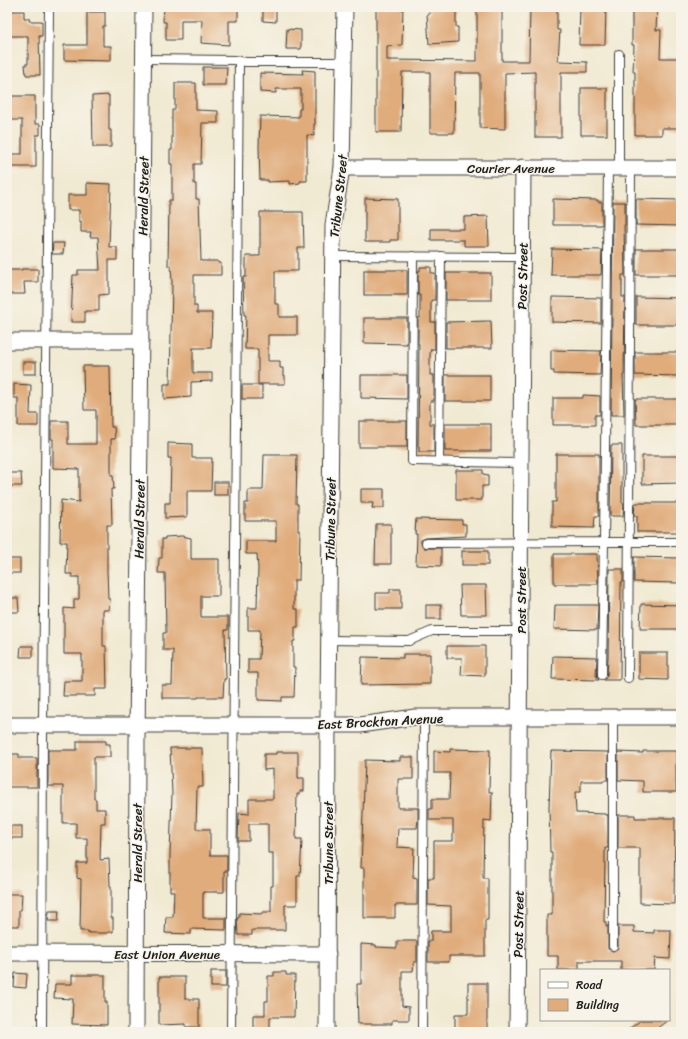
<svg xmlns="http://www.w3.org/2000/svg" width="688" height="1039" viewBox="0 0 688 1039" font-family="Sriracha,sans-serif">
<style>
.building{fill:#e0ac7b}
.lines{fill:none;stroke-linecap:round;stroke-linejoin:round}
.lane-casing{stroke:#3c3b37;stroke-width:10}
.street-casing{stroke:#3c3b37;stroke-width:17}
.lane{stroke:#fff;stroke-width:8}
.street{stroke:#fff;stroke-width:15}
.labels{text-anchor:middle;stroke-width:3;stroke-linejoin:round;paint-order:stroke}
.street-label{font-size:13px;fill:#1c1c1c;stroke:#f7f3e8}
</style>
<rect width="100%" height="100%" fill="#f7f3e8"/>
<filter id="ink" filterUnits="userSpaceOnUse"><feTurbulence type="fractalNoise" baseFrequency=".025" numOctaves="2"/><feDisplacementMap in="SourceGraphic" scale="8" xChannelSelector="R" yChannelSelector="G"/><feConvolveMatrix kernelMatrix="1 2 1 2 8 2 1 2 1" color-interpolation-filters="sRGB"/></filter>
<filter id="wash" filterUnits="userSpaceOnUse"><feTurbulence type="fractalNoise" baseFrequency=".012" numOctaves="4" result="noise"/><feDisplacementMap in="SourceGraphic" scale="16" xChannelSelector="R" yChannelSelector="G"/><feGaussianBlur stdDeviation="0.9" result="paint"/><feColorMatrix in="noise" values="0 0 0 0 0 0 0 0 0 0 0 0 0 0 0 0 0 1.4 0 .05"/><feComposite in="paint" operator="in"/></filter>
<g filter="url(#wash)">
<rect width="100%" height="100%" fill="#f1ead3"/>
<g id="blocks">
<g class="building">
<path d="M164,7H238V21H229V45L201,43L202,20H181V40H166V22H163Z"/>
<path d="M263,7H276V22L263,21Z"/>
<path d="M376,7H403L402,45L387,46V60L477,61V7H502V61H529L530,7H557V30H560L558,61L587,62V72H561V137H535V72L505,73V129L480,128V73H455L454,133H430V72H402L401,132H376Z"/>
<path d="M430,7H456V27H458V42L429,44L427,14H430Z"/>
<path d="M580,7H606L605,45H579Z"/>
<path d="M632,7H657L656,30H661L660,58H681V128H662V135H635V72H633L634,45H632Z"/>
<path d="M7,11H24V18H29V21H42V36H39L40,75H26L25,64H28V36H7Z"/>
<path d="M87,12H105V26H103V46H111V61L64,60V45H87Z"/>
<path d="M287,29L301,30V49H286Z"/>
<path d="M203,67H227L226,85H203Z"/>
<path d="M302,70L315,71V124H314V136L307,135V181H300V183L290,184V181L268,182V180H260L259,147L260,116L299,117V109H301V89H276V93L260,92V73L303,74Z"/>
<path d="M175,83H196V110L218,111V123H202L201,164H194V184H196V199H199L201,261H218V263H221V275H194V306H197V313H212L211,348H193V373H212V381L191,382V397L164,399V384H170L172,282L171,266H168L169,200H172V164H170V150H172V110H175Z"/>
<rect x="581" y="88" width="26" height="47"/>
<path d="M109,95V130H111V147H93L92,96Z"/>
<path d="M7,96H35V124H40V135H36V167H7V154H22V120H7Z"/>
<path d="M87,183L111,184L109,247H117V260H109V294L99,295V311H85V322H71L73,275H78V270H100L98,237H90L91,232H81V221H79V210H68V195H87Z"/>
<path d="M365,198L398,199V240H390V242H365Z"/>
<path d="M553,199L598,200V202H602V225H553Z"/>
<path d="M636,199L681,200V226L636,225Z"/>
<path d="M613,202H625V225H624L625,275H622V297H625L624,375H623L624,415H611Z"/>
<path d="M260,212H303L304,248H298V271H275V304H279V317H297V335H268V361H280V368H283V375H285V384H258V349H245L246,315H244L243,277H246V256H260Z"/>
<path d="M488,216L489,246H464V240H431V229H464V217Z"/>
<path d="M53,243H64L63,254H52Z"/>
<path d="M552,249L602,250L601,275H551Z"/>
<rect x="636" y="249" width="45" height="26"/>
<path d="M420,267H431V273H435V300H431V322H435V349H431L430,354V375H434V401H430V424H434V452H419V447H418L419,344H418V318H420V295H418V271H420Z"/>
<path d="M22,269H38V282H24L25,294H7V270H22Z"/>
<rect x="364" y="270" width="43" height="25"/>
<rect x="446" y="273" width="45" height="27"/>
<path d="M552,297L601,298V323L552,322Z"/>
<path d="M636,297L681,298V325H636Z"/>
<path d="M364,318H407V344L364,343Z"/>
<path d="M491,321L492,348H446V322Z"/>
<path d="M551,350L601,351L600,375L554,374V371H551Z"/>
<path d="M635,352H681L680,376L635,375Z"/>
<rect x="23" y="362" width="13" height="12"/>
<path d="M83,366H110L111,427H114L115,439H111V475H113L114,489H111L112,525H107V570L108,599H110L109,610H103V646H106L107,689H95V696H63L64,681H82V654H64V608L74,609V599H79V577H72V574H66L67,542H60L61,500L79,502V469L53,468V439H51V421H68V444H96V410H84Z"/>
<path d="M361,375H407V399L361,398Z"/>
<rect x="445" y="375" width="45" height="26"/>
<path d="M14,384L31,385L30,414H38V426H18V398H14Z"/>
<rect x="242" y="385" width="20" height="14"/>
<path d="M583,395L600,396V415H595V425H553V398H583Z"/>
<path d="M635,399H680V425H636Z"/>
<rect x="359" y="421" width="48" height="26"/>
<rect x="445" y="424" width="46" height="27"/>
<path d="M168,443L192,444V458H212L211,491H187V517L165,518V503H170L171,458H168Z"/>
<path d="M611,445H622V503H624L623,516H610Z"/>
<path d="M556,454H599V516H595L594,528L552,527V502H556Z"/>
<path d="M264,455H297L296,504H298V531H300L299,580H294V609H298V627H295V641H293V667H295L294,697H282V701L258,700V673H248V659H259L260,630H248V608H257L258,568L257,554H246V541H276V521H245V503H248V490H263Z"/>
<path d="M642,456H681V483L642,484Z"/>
<path d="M456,470H483V474L488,475V486H482V500H456Z"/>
<path d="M10,473H21L22,486H9Z"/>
<rect x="214" y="482" width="14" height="13"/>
<path d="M361,489H384V508H372L373,503H361Z"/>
<path d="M635,503H681V532H637V516H634Z"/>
<path d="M416,519L462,520V524H466V536L426,538L421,540V543L424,548H441V566L416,565L417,534H415Z"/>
<path d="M376,524H391V564H375Z"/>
<path d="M182,536L191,538V559H219V596H201V617H228V630H225L226,679H224L223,697H198V698H162V685H172L173,650H163V633H166L165,573H158L159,558H162V539H165V537Z"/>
<rect x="462" y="551" width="26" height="14"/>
<path d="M554,554H597L598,584H554Z"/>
<path d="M634,557L680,558L679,583L634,582Z"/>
<rect x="7" y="559" width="13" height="14"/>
<path d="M609,569H623V582H621L620,680H604L607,675L608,657Z"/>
<path d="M460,585H486L487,615H461Z"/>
<path d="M390,589H401V609H376V593H390Z"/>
<path d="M7,598H18L19,612H7Z"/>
<path d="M641,604L681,605V629H640Z"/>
<rect x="426" y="605" width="15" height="14"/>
<path d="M555,605H598L597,630L554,629Z"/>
<path d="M21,646H33V657H20Z"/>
<path d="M447,646H485V676L461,675L462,658H447Z"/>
<path d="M639,653H668V680L639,679Z"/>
<path d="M403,654H430V684L361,685L362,657L403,658Z"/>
<path d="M553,656L597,657L596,675L599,680L552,679Z"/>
<path d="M77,741H106V744H110V757H94V799H96V809H105V823H101L100,860L109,859L110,886H111V918H113V932H108V933H88V931H80L81,879L77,878V863H87V838H76V823H63V786H48V750H77Z"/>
<path d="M170,748H202L203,787H197L196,829H210V855H227V871H224V892H203V918H226V930L191,929V934L165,933L166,917H173L174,891H170V856L172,793Z"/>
<path d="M450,749L490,750L489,792H492L491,821L484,820L483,878H488V920H485V956H449V962H428V941H431V931H451V906L428,905V878H434V841H453V820H429V809H432V799H449L450,773H434V751L450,752Z"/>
<path d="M551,751L608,752V780H603V781H581V792H575L576,813L605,814V815H608V848H605V855L604,922H606V926H608V949L613,951L618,948V926H634V932L654,933V930H671L670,959L655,958L654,970H621V961H579V970H558V956H547V915H552V852H550L549,807Z"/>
<path d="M643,751H676V792H643V781L618,780V752L643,753Z"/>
<path d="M276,752H298V778H304V791H300V794H297L296,839H302L300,876H297V905H285V930H252V935H238L237,918H239V913L262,914V912H271V886H273V853H268V824H249V841H238L239,813L249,814V799H273V769L264,770V754H276Z"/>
<path d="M7,754H19V758H37V787H7Z"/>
<path d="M400,757H413V779H398V808H418V819L417,828H398L397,847L414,848L413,877L417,878V905H395V918H364V868H361L365,760L400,761Z"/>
<path d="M618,815H635V818H675L674,904L640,903V848H618Z"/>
<rect x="10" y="826" width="12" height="12"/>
<path d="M7,894H22L21,910H19V926H7Z"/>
<path d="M49,911H59L58,921H48Z"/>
<path d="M397,941H417V962H414L413,971H402V1006L409,1007V1020H392V1024H358L357,984H361V944L376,945V947L397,948Z"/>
<rect x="211" y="971" width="15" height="16"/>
<path d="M274,972H286V975H295L294,1017H270V1030H267V1032H253V1015H265V1001H268V976H274Z"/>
<path d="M15,973L27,974L26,988L14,987Z"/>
<path d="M72,975H105V1002H107V1025L72,1024L73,999L54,998L55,984H72Z"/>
<path d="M159,977H185V999H199V1027H186V1024L159,1025Z"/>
<path d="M468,983H487V1030L455,1029V1014H468Z"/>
<path d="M641,1020H668L652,1032H625Z"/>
</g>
</g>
</g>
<g filter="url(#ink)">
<use href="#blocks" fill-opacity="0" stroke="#3c3b37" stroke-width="1"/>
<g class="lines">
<defs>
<g id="lane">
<path d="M619,54V168"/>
<path d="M144,59L234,60L246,62H344"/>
<path d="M333,256L522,257"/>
<path d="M413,256L412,461L520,463"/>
<path d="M439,462L441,256"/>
<path d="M426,543L604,542L608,168"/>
<path d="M328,640L409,641L432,631H521"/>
<path d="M602,675L604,542H681"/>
<path d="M628,678L631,168"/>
<path d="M613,946V717"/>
<path d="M7,1031H33"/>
<path d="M42,1032L43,725L49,7"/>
<path d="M231,1032L239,61"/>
<path d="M422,1032L424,717"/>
</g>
<g id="street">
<path d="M342,168H681"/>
<path d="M7,341H141"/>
<path d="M7,725H360L415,717H681"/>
<path d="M7,953L328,954"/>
<path d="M136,1032L137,743L144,7"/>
<path d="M327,1032L328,706L333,225L342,168L345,7"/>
<path d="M517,1032C520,744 521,456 523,167"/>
</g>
</defs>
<use href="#lane" class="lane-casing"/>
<use href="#street" class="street-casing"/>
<use href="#lane" class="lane"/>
<use href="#street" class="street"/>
</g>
</g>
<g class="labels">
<g class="street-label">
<text x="511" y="173">Courier Avenue</text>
<text transform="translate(143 196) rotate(-89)" y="5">Herald Street</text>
<text transform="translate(338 196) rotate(-84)" y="5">Tribune Street</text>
<text transform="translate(522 276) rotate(-89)" y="5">Post Street</text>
<text transform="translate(139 519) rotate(-89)" y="5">Herald Street</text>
<text transform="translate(330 519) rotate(-89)" y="5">Tribune Street</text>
<text transform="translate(521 600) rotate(-90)" y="5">Post Street</text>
<text transform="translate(380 721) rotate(-3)" y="5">East Brockton Avenue</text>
<text transform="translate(137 843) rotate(-90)" y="5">Herald Street</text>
<text transform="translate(328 843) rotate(-90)" y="5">Tribune Street</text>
<text transform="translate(518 924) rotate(-89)" y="5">Post Street</text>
<text x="167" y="959">East Union Avenue</text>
</g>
</g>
<rect width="688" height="1039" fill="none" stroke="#f7f3e8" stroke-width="24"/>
<rect x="540" y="969" width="130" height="52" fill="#f7f3e8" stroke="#9f9d96"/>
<rect x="548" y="982" width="20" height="6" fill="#ffffff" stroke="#9f9d96"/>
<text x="576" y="989" font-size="12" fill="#1c1c1c">Road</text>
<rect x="548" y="999" width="20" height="12" fill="#e0ac7b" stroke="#9f9d96"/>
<text x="576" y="1009" font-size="12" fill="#1c1c1c">Building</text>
</svg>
